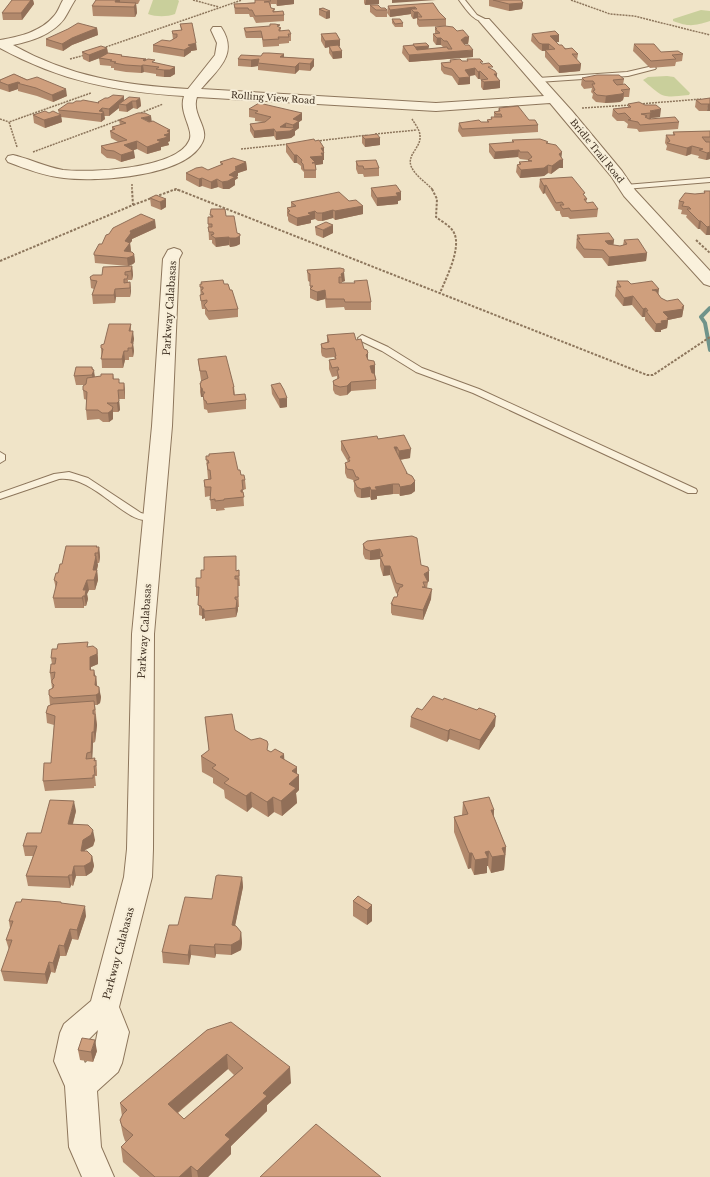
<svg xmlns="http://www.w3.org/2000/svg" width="710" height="1177" viewBox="0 0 710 1177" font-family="'Libre Baskerville',serif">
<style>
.green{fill:#c9cf9b}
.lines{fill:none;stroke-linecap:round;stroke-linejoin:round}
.stream{stroke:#6f938a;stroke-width:4}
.service-casing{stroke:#8d765c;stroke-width:2}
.minor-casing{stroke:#8d765c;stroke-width:2}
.path-far1{stroke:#8d765c;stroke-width:1.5;stroke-dasharray:2 1;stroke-linecap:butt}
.path{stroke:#8d765c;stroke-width:2;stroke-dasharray:2.5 1.5;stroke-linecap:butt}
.service{fill:#faf1dc;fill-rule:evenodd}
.minor{fill:#faf1dc;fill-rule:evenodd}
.wall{fill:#b2896c;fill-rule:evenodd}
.shaded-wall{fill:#916f58}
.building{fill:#cf9f7d;stroke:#916f58;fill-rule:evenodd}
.labels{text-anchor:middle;stroke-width:4;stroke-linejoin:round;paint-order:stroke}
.far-street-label{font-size:9px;fill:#3d2e20;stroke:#f7eed8}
.street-label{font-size:10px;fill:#3d2e20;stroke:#f7eed8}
</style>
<rect width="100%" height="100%" fill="#f0e4c8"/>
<g class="green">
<path d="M153,0H178L179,1L175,14C167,17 156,17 148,14Z"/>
<path d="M701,10L710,11V21C694,26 689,27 673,21V19Z"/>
<path d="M667,76L674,77L690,93L689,95C661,98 664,98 643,80L648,77Z"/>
</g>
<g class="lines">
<path class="stream" d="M710,308L701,317L705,323L710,350"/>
<defs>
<g id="service">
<path d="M459,0H465L477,15L487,20V22C474,23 466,9 459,0Z"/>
<path d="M653,66L656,68L655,69L628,76L538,82L535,80L538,78L627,72Z"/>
<path d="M710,178V182L625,189L621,187L625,185Z"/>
<path d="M362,335L388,347L422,368L479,389L696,489L697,491L696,493H688L473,393L416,372L382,351L359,340L358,338Z"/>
<path d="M0,452L5,455V460L0,463Z"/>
<path d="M69,472L88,478L141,513L157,517L158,519L153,522C146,520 138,520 132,516C110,504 86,476 59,479L0,499V493L54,474Z"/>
</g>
<g id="minor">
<path d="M63,0H75C71,6 68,13 64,19C52,35 31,41 13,45C70,77 124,85 188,89L215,55L217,43L211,30L213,27H221C239,54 218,69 201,89L436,103L544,96L479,21L481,19H489L572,111L622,171L635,190L710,271V286L704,284L624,196L611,176L550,103L436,111L197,97C191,113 209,128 203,141C188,177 97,182 64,178C45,176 26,169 8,162L6,159L8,156L13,155C30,159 46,167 63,170C90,173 176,169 189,141C195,130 178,113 184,96C117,92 60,81 0,48V40C18,37 41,32 54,16C58,12 60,5 63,0Z"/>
<path d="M174,248L180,250L182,253L179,259L172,426L154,634L153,849L152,877L119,1007L129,1032L122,1063L118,1072L97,1091L101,1147L114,1177H82L69,1147L65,1086L54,1061L60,1033L64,1024L91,1001L124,877L127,849L132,634L152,426L163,259L168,250ZM98,1030L93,1056L85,1063L84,1061L89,1039Z"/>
</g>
</defs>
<use href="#service" class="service-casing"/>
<use href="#minor" class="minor-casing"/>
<g class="path-far1">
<path d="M193,0L219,7"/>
<path d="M571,0L610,14L634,16L710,35"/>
<path d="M103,48L242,0"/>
<path d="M70,59L85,55"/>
<path d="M640,104L701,99"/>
<path d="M582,108L631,105"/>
<path d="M138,114L163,104"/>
<path d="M0,119L9,122"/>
<path d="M412,119C415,124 420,130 420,136C421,148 407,154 411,166C415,176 426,182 433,190"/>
<path d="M375,134L417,130"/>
<path d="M317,141L368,135"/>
<path d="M17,147L9,122L91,93"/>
<path d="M241,149L290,144"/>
<path d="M33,152L122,119"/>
<path d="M132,184V190"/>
<path d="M174,190H178"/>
</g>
<g class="path">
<path d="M432,189L437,199L436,217C441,221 449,225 453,231C463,246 446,278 440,293"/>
<path d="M133,205L176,189L647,375H653L710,337"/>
<path d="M696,240L710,253"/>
<path d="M0,261L133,205L132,189"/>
</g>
<use href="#service" class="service"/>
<use href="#minor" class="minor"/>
</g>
<g class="wall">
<path d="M12,0H33L34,4L22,20H3L2,13Z"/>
<path d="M96,0H140L138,4H136L137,13L135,17L93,16L92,6Z"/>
<path d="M271,0H294V4L277,6L276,4H271V8L275,11L284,15V21L256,23L253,17H250L249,14H235L234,4L271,1Z"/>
<path d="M364,0H379V4L365,5L364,3Z"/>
<path d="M489,0H521L523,3L522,9L509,11L489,6Z"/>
<path d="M433,3L439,12L446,19V26L419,27L417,24V18L413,19L411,16V14L390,17L387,13L388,6Z"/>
<path d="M370,5L381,8L387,10V17H376L370,12Z"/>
<path d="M323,8L330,18L326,19L319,15V9Z"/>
<path d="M392,19L403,23V27H395L392,23Z"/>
<path d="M180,24L197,50L191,51V52L184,57L153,52V45L170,41L173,40L172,31L181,30Z"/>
<path d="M280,27L281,31L291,34V41H289V43L279,44V46L263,47L262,38H246L245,35L244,28Z"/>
<path d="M435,27L457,31L469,37L468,44H464L473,57L409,62L402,53L403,46L413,45V44L429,46L428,49L444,48L441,45H436L433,41V34H435Z"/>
<path d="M97,28L98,35L72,45L63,51L46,46V39Z"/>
<path d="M321,34L340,40V46L339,47L342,58L333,59L329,53V47L325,48L321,41Z"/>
<path d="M532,34L559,35V42H556L559,45L578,54L577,60L581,64L580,71L559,73L545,57V51H542L539,49L531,41Z"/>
<path d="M634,44L661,52L683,54L682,61L676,62L675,66L650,68L633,51Z"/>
<path d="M107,48L108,53L122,55V56L146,59V60L155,63L175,67V74L170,77H164L156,76V74L144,72L141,73L126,72L114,70V68H111V66L100,65L99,58L89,62L83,59L82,52Z"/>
<path d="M284,54V57L314,59V66L310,71L299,70L295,74L258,70V66L251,67L238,66V59Z"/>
<path d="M467,59L483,64L492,70L497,74V77L500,81V88L483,90L481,87V80L480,79H478L475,75L469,76L470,84L458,85L452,76L444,74L441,70V63L450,62V60L462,61H467Z"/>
<path d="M14,74L67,96L53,102L37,96L18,91V89L9,92L0,89V80Z"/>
<path d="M582,78L624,79L623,85L630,89L629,97H624L623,100L620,102L605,103L596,102L592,98L593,94L591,92L592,88L584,89L581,85Z"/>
<path d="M140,98L141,106L137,109L133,108L127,112L119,111V108L109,116H104L105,119L101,122L61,117L62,122L45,128L34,123L33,115L49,113L59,114L58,110L73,103L81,101L98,103V102L124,100Z"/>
<path d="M710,98L707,111H699L695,107L696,100Z"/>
<path d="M628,104L645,105L660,117L651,118V119L679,122L678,129L639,132L637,129L627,128L628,124L624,121H617L612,116L613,109L628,107Z"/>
<path d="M499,108L529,120L538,125V132L462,137L458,131L459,123L487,122V120L491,119V117H494V112L498,111Z"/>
<path d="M249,109L302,113V120L299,122V128L295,131V135L291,138L276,140L274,136L254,138L250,131V124L263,122L255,121V118L249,117Z"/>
<path d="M119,120L152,121L170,130V141L168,142L169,145L161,147V150L147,154L137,149L133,150L135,158L121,162L115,159L107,158L101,153V146L118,142L111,138L110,131L112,130V127L120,125Z"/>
<path d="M710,131V159L706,160L698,158L699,156L691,154L686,156L666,150L667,146L665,143L666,135H673V132Z"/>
<path d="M362,136L380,138V145L365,147L362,143Z"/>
<path d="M512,140L547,143L562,152L561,157L563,160V168H559L551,174L548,173L544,176L520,178L516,172L517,165L519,164V162H528V160L520,159L518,157L494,159L489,152V144L512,143Z"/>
<path d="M315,141L324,148V160H323V164L316,165V178H304V172L301,169V166L297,163H294L286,152V144Z"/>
<path d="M356,161L379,168V176L364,177L363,174H358L356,169Z"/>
<path d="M220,162H246L247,170L238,173V176H237L238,178L235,180V185L229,189H223L218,187L211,189L202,186L199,187L186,180V173L208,170L221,165Z"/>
<path d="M540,179L585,196L587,199L586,202L598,209L597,217L570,219L568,217H562L560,213V211H556L545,193L543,194L539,187Z"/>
<path d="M371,188L401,200L398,201V204L377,206L371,196Z"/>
<path d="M704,191H710V235H706L700,229H698L686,217L687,215L681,214L682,210L678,209L679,201L695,194L704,193Z"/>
<path d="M150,198L166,199V207L161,210L151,206Z"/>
<path d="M349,201L363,206V214L335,220L333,218L322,221H318L315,219L311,220V223L297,226L289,222L288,220V217L287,216V208L291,207V202Z"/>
<path d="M210,215L226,216L237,233L240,244L236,246L230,247L229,245L216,247L212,243V240H209L208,221L211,217Z"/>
<path d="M315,227L333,233L323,238L316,235Z"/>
<path d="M156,228L132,239V241L130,243L131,252L134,254L135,262L133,264L128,266L95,263L94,253L102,244Z"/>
<path d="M577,235L614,240L613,245L620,246L623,245L624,240L647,253L646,261L608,266L602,258H584L576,248Z"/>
<path d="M132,266L133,275L132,280H128V282H130L131,291L130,297H116L115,303L93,304L92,295L94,289L91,288L90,277L102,275Z"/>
<path d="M340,268L345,281L342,282V283L371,302V310H345L344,307L326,308L325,299L317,301L310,298V282L308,281L307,270Z"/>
<path d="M617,281L631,284L658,294L661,298L667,301L684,306L682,317L668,320L667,328L661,330V332H655L645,320V317H642L632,305L623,306L615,296Z"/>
<path d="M200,284H224L230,290L238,309V317L209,320L205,314V309H202L201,303Z"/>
<path d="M131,324V331L134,339L133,344L134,351L133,357H129V360H125L123,368H102L101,348L104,344Z"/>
<path d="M327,335L356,340L368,360L375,365V374L376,380V389L351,391L347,395L340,396L335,394L333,390V381L337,379V376L332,377L329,369V360L335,359L334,357L326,358L322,356L321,352V344L327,342Z"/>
<path d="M198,359L234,387L235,395L246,400V409L208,413L207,410L204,409L203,397H201L200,392V383H201V380L199,367Z"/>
<path d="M92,367L95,377L113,374L114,379L120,383H124L125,392V399H119L120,410L118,412H113V419L109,422H103L99,419L87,420L86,410L87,400L84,399L83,390L86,385H76L74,376Z"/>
<path d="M271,385L287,407L280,408L272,394Z"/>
<path d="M404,435L410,458L400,460L415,491L411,494L400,496L399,494H393L377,496V499L371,500L370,497L361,498L357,497L354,491V483L353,480L347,478L345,473V463L348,462L341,450V441L378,439Z"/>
<path d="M206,456L238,470L245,480L246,489L243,490L244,506L224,508L225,510L216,511V509H211L210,496L205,497L204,480L208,479Z"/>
<path d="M367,541L421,565L429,581L428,582L427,588L431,599L423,620L392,615V614L391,613V604L397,597V593H396L390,575L383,576L380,566V559L370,560L365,559L363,554V544Z"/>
<path d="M97,546V547H99L100,557L99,563H97L98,565L97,570L98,580L95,590H89L87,594L88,599L86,606H84V608H55L53,598L56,589L54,580L62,564Z"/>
<path d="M239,570L240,586H238L239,607H238V610L236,617L205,621V618L202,619V616L199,615V596H196V587L201,578Z"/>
<path d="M88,647L97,649L98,659V664L91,667V670L95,676H96L97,686L101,697L100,703L97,705H95L97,725L95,742L93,743L92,758L95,761L96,760L97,771V776H95L96,786H94V788L45,791L43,781L51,763L54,725L47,723L46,713L50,705L49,695L52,688L50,673L52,664L51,658Z"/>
<path d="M443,700L477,710L495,714V726L479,750L449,739L447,742L410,727L411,717Z"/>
<path d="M205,717L235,730L269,751L297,774L299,790L296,793L297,803L282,816L274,812L268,817L252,807L247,812L225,798L224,790L213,783V778L202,772L201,756L209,751Z"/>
<path d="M463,802L494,810V817L506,847L504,870L491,873L488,866H487V873L474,875L471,868L468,869L454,832V817L462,815Z"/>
<path d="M76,811L73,824L95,840L93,846L85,850L84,851L92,856L94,866L92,872L86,876H76L73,886L71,885L70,888L28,886L26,876L33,856H25L23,846L41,833Z"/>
<path d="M242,877L243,887L235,925L241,932L242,943L241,950L231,955L216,954L215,958L191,955L189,965L163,963L162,952L178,925Z"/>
<path d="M353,901L372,905V921L367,925L353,916Z"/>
<path d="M61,902V903L86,916L78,940L72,939L66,956H60L55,973L51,972L47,984L4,981L1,971L9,950L6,940L10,928L9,921Z"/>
<path d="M207,1030L291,1083L267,1105V1111L231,1146V1154L208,1177H140L123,1162L121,1147L126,1142L125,1141L123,1135L120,1120L122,1116L120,1103ZM228,1069L234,1075L184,1119L178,1113Z"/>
<path d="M78,1050L97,1051L93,1062L80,1060Z"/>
</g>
<g class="shaded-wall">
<path d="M31,0H33L34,4L22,20L21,13Z"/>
<path d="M116,0H120V3L115,2Z"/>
<path d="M277,0H294V4L277,6Z"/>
<path d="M366,0H379V4L365,5Z"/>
<path d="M392,0H436L392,3Z"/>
<path d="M136,3L137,13L135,17L134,7Z"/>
<path d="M523,3L522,9L509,11V4Z"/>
<path d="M415,7V12H418V18L417,17V18L413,19L414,12L411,9V14L390,17V10Z"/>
<path d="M330,11V18L326,19V12Z"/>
<path d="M97,28L98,35L72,45L63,51L62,44L72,38Z"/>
<path d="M559,35V42L549,43L550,36Z"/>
<path d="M465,37H469L468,44H464L461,40Z"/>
<path d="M437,38H441V45H436Z"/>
<path d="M340,40V46L330,47L329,46V47L325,48V41Z"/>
<path d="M196,43L197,50L191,51V52L184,57V50L188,45Z"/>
<path d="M542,44H549V50L542,51Z"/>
<path d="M429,46L428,50L415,51V47Z"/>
<path d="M107,48L108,55L89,62V55Z"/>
<path d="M473,50V57L409,62V55Z"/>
<path d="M342,51V58L333,59L332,52Z"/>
<path d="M284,54V61L280,57Z"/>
<path d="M146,59L147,65H143L144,72L141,73V66L143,60Z"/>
<path d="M259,59L258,63V66L251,67V60Z"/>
<path d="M314,59V66L310,71V64Z"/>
<path d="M299,63V70L295,74V67Z"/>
<path d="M581,64L580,71L559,73V66Z"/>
<path d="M175,67V74L170,77H164V70Z"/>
<path d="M475,68V75L464,77L465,70Z"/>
<path d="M480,71V79H478V72Z"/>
<path d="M494,74H497V81H500V88L483,90L484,82Z"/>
<path d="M470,77V84L458,85L459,78Z"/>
<path d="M18,82V89L9,92L8,85Z"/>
<path d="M66,89L67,96L53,102L52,95Z"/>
<path d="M624,93L623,100L620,102L605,103L606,96Z"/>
<path d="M124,96V104H119V108L109,116V109Z"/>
<path d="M140,98L141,106L137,109L136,101Z"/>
<path d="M132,101L133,108L127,112L126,105Z"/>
<path d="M708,104H710V111H707Z"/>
<path d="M102,108L103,112H104L105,119L101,122V114L99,111Z"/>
<path d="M661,109L660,117L651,118V120L649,121L650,113V111Z"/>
<path d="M302,113V120L299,122V128L295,131V135L291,138L276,140V132L280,127L286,123V131L293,129V119Z"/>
<path d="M61,115L62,122L45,128L44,120Z"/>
<path d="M151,116L152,123L141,118Z"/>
<path d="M274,129V136L254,138V131Z"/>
<path d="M170,130V141L168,142L169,145L161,147V150L147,154V147L164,135L167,131Z"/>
<path d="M380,138V145L365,147V139Z"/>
<path d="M137,141V149L125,153L124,145Z"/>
<path d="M692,146L691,154L686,156L687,148Z"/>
<path d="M321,148H324V160H323V164L315,165L312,170L310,157Z"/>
<path d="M519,150L518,157L494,159L495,152Z"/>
<path d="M134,151L135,158L121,162V155Z"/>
<path d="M562,152L561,160H563V168H559L551,174L552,166L559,154Z"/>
<path d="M710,152V159L706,160L707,153Z"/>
<rect x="294" y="155" width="3" height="8"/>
<path d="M246,162L247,170L238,173V176H237L238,178L235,180V185L229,189H223L222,182L229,175L235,167Z"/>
<path d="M548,165V173L544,176L520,178L521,170Z"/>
<path d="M202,178V186L199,187V179Z"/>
<path d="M217,179L218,187L211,189V182Z"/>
<path d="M546,185L545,193L543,194L544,186Z"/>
<path d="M401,192V200L398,201V204L377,206V198L396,193Z"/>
<path d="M166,199V207L161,210L160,202Z"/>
<path d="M363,206V214L335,220V211Z"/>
<path d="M333,210V218L322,221V213Z"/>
<path d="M315,211V219L311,220V223L297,226V218L308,213Z"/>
<path d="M155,220L156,228L132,239V241L130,243L131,251L126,258L124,251L125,241L130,231Z"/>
<path d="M699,221H701L700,229H698Z"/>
<path d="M333,225V233L323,238V230Z"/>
<path d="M710,226V235H706L707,227Z"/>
<path d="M240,236V244L236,246L230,247L229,238Z"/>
<path d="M229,237V245L216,247L215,238Z"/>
<path d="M614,240L613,248L604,249L605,241Z"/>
<path d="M647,253L646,261L608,266L609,257Z"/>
<path d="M134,254L135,262L133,264L128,266L127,258Z"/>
<path d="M132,266L133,275L132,280L131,271Z"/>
<path d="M344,272L345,281L342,282L341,274Z"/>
<path d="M130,282L131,291L130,297Z"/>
<path d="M115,289L116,297L115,303L114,295Z"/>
<path d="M659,289L658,298L652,290Z"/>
<path d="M325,290V299L317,301V292Z"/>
<path d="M633,296L632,305L623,306L624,298Z"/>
<path d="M684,306L682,317L668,320L667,328L661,330V332H655L656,324L663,312Z"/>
<path d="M646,308L645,317H642L643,309Z"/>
<path d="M133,331L134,339L133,344L134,351L133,357L131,343Z"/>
<path d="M124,351L125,360L123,368L122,359Z"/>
<path d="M368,353V362L366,355Z"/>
<path d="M375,365V374L370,375V366Z"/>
<path d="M92,367L93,373L94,370L95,379L93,384L92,375Z"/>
<path d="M351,382V391L347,395V386Z"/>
<path d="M124,383L125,392V399L124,390Z"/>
<path d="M201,388H202L203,397H201Z"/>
<path d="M287,398V407L280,408L279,399Z"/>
<path d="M119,401L120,410L118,412L117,403Z"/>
<path d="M113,407V419L109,422L108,413Z"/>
<path d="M394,447H397L396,456Z"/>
<path d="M411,449L410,458L398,460L399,451Z"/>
<path d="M415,481V491L411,494L400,496V487Z"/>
<path d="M393,484V494L377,496V499L371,500V490L375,487Z"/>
<path d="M370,487V497L361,498V489Z"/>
<path d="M99,547L100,557L99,563L98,553Z"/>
<path d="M380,549V559L370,560V551Z"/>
<path d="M95,553L96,558V556L98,565L94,580L93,570Z"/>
<path d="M384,566H390V575L383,576Z"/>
<path d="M97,570L98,580L95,590L94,580Z"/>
<path d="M429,571V581L427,582L424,574Z"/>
<path d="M87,580L89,590L87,594L88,599L86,606L83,590Z"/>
<path d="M432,589L431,599L423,620V610Z"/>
<path d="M83,596L84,606V608L82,598Z"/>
<path d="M235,599L237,600L238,610L236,617Z"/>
<path d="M202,609H204L205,618L202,619Z"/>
<path d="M97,649L98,659V664L91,667V680L90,670V657Z"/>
<path d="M94,670L96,679V676L97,686L99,687L101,697L100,703L97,705L94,676Z"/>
<path d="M95,714L97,725L95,742L94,732Z"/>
<path d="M495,714L494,718L496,716L495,726L479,750L480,740Z"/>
<path d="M450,729L449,739L447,742L448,731Z"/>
<path d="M92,732L93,743L92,763L91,752Z"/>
<path d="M284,754L285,769L280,757Z"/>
<path d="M297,767V776L299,775V790L296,793L297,803L282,816L281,801L289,784L292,771Z"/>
<path d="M251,792L252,807L247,812L246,796Z"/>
<path d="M273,797L274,812L268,817L267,802Z"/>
<path d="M74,801L76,811L70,834L68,824Z"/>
<path d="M491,810H494L493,825Z"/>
<path d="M93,830L95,840L93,846L85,850L82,861L81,851L83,840Z"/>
<path d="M506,847L504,870L491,873L492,857L502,848Z"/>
<path d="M489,851L488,866H487V873L474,875L475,860L485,852Z"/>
<path d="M469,853H472L471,868L468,869Z"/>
<path d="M92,856L94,866L92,872L86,876L84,866Z"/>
<path d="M74,866L76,876L73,886L72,875Z"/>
<path d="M69,875L71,885L70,888L68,877Z"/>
<path d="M242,877L243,887L233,936L232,925Z"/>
<path d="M372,905V921L367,925V910Z"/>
<path d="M85,906L86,916L78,940L77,930Z"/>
<path d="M70,929L72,939L66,956L64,946Z"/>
<path d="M241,932L242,943L241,950L231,955V945Z"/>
<path d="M215,944L216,954L215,958L214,947Z"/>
<path d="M59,945L60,956L55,973L53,963Z"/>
<path d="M190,945L191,955L189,965L188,955Z"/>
<path d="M49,962L51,972L47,984L45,974Z"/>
<path d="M95,1040L97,1051L93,1062L91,1052Z"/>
<path d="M227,1054L228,1069L170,1119L168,1104Z"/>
<path d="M290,1067L291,1083L267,1105V1111L231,1146V1154L208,1177H198L197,1171L225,1135L263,1093Z"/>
<path d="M191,1166L192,1177H179Z"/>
</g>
<g class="building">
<path d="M12,0H31L21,13H2Z"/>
<path d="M96,0H116L115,2L136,3L134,7L92,6Z"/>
<path d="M255,0H270L271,1L264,2H269L271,8L275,9L273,10V12L283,11L284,15L255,16L252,10H249L248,8H235L234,4L255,3Z"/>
<path d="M493,0H521L523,3L509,4Z"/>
<path d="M433,3L439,12L446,19L419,20L417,17H422L418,12H414L411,9H417L415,7L390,10L388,6Z"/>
<path d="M370,5H378L381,8H385L387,10H376Z"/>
<path d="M323,8L330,11L326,12L319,9Z"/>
<path d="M392,19H400L403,23L395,24Z"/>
<path d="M78,23L97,28L72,38L62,44L46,39L68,29Z"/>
<path d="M192,23L196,43L188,45L191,46L184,50L153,45L162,40L170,41L177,37V34H173L172,31L182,30L180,24Z"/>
<path d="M270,24H275L280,25L277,26L281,28L279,29V31L289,30L291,34H288L289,37H278L279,39L263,40L261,31L246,32L244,28L270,26Z"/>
<path d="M445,26L453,27L457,31L463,30L469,37H465L461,40L465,45H469L473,50L409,55L403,46L414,45L417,50L447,47L448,49H452L447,41H444L441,38H437L433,34L440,33L435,29H437L435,27Z"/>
<path d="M555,31L559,35L550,36L559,45H562L565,49L572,48L578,54H572L581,64L559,66L545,50L555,49L549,44H542L539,43L532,34Z"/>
<path d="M336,33L340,40L325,41L321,34Z"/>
<path d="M426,43L429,46L415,47L413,44Z"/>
<path d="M634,44H654L661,52L678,51L683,54L672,55L676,59L651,61Z"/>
<path d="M338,45L342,51L332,52L329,46Z"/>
<path d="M101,46L107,48L89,55L82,52Z"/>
<path d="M108,53L122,55L121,56L146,59L143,60L144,61L148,59L155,60L152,62L175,67L170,70H164L156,69L159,67L143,65L141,66L125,65L114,63L116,62L110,61L112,60L99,58Z"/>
<path d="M263,53H269L284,54L280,57L314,59L310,64L299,63L295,67L258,63L259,59L251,60L238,59L241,55L261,56Z"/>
<path d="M460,59L462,61H468L467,59H480L483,62H480L482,64L489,63L493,67H488L495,71L497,74H494L500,81L484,82L481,80L488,79L480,71L478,72L475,68L465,70L470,77L459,78L452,69L444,67L441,63L451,62L450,60Z"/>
<path d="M14,74L27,80L37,77L66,89L52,95L36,88L17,83H20L18,82L8,85L0,82V80Z"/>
<path d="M597,75H619L624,79L613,80L615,83L617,85L625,84L630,89L621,90L624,93L621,94L606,96L597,95L593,91L595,90L592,84H595L593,81H585L582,78Z"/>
<path d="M113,95L124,96L109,109L102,108L99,111L104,112L101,114L58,110L68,103H73L76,101H81L83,100L99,103L98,102L105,98H108Z"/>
<path d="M129,97L140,98L136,101H132L126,105L119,104Z"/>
<path d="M710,98V104H701L696,100Z"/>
<path d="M639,102L645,105H656L661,109L650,111L652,112L650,113L641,114L645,115L647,116L645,117L649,119L675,117L679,122L640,125L638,122L628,120L631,119L625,113L618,114L613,109L631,107L628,104Z"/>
<path d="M259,103L302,113L293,119L299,121L293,125L286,123L280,127L295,128L290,131L276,132L274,129L254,131L250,124L265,122L271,117L255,113L258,111L249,109Z"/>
<path d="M518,106L529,120H535L538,125L462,129L459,123L479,120L481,122H489L487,120L492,119L491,117H502L501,114H496L494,112L500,111L499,108Z"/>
<path d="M45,111L49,113L53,111L61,115L44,120L33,115Z"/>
<path d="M138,113H145L151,116L141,118L149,122L153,121L170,130L167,131L170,133L164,135L168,137L157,140L161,142L147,147L137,141L124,145L134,151L121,155L114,151L106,150L101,146L127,140L110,131L115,129L112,127L126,123L119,120Z"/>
<path d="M710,131V137H702L706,142H710V152L707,153L699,150L703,149L692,146L687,148L667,143L670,141L666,135H675L673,132Z"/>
<path d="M377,134L380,138L365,139L362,136Z"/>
<path d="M314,139L315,141L319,140L324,148H321L324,153H321L323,156L310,157L315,162L312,163H315L316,170H304L303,164L301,162L302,160L297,155H294L286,144Z"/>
<path d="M540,139L546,141L548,142L546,143L556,145L562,152L559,154L563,160H560L552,166L548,165L544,168L521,170L517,165L521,164L519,162L532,161L528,160L532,157L528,152H520L519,150L495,152L489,144L514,142L512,140Z"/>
<path d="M233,158L246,162L235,167L238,168L235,169L237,170L229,175L235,177L228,181L222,182L217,179L211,182L202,178L199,179L186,173L196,168L202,167L208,170L223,164L220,162Z"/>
<path d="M376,160L379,168L364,169L363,166H358L356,161Z"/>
<path d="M572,177L585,193L583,194L587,199H584L587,203L593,202L598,209L571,211L569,208L563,209L560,205H564L562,202L556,203L546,185L544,186L540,179Z"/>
<path d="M396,185L401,192L396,193L398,196L377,198L371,188Z"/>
<path d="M704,191H710V226L707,227L701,221H699L687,209H691L689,207L682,206L684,202L679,201L685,193L695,194L705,193Z"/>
<path d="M339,192L349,201L356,200L363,206L335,211L333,210L322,213H317L315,211L308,213L311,215L297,218L289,214L288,212L290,211L287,208L296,206L291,202Z"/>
<path d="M156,195L166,199L160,202L150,198Z"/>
<path d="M211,209H225L226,216H234L237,233L240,234V236L236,238H229V237L215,238L211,235L214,234L213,232H209L208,227H212V224H208V217H213L212,215H210Z"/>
<path d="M141,214L155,220L130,231L131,233L125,241L130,243L124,251L132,252L134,254L133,256L127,258L94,255V253L99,244H102L106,235L109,234L113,228Z"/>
<path d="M326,222L333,225L323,230L315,227Z"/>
<path d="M609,233L614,240L605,241L608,244L620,246L627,244L624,240L638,239L647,253L609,257L603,250L584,249L577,239H580L577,235Z"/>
<path d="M132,266L131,271L125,272V275H128L127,279H124V283L130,282V288L115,289L114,295H92L97,281L91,280L90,277L93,275H102L103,267Z"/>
<path d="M340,268L344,269V272L341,274L342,277H339V283H355L354,281L367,280L371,302H345L344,299H326L325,290L317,292L310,289L313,286H310V274L308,273L307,270Z"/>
<path d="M223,280L224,284H228L230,290H232L238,309L208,311L204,305L207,302V300L201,301L200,295L204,294L201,290L203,289V287H200V284H202L201,282Z"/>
<path d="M617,281H628L631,284L652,281L659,289L652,290L656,291L661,298L667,301L678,299L684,306L682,307L683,309L663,312L669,318H667L668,320L661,321L662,323L656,324L646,311H648L646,308L643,309L633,296L624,298L616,287H621Z"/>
<path d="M109,324H131L129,331H133L131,343H133L132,348H128V351H124L122,359H101L103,349L101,348V345L104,344Z"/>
<path d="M354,333L356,340L361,339L364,349L367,350L368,353L366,355L368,360L374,361L375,365L370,366L372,373H374L376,380L351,382L347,386L340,387L334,385L333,381L339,378L337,370H339L338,367L332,368L329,360L336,359L335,356H336L334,348L326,349L322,348L321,344L329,342L327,335Z"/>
<path d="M226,356L234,387H233L234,395L245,394L246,400L207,404L206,401L204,400L203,395L205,392H203L202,388H201L200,383H201V381L208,378L206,371H200L198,359Z"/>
<path d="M76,367H92V369L94,370L92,375L74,376Z"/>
<path d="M101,374H113V379H119V383H124V390H118L119,401L117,403H107L113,407L112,410L108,413H102L98,410H86L87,392L83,390V386L86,384L87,378L101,376Z"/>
<path d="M280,383L284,390L287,398L279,399L271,385Z"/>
<path d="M404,435L411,449L399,451L397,447H394L407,473H406L412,476L415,481L411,485L400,487L399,484H393L375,487L377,490H371L370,487L361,489L357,487L354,481L359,479L358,477H356L353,470L347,469L345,463L350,461L348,458H350L341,441L377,436L378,439Z"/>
<path d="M234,452L238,470H240L241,475H244L245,480H242L243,490H241V492H243L244,497L224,499V500L215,501V499L210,500L211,487H205L204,480L211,479L210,470H208L207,463H209L208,460H206V456H209V454Z"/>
<path d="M412,536L417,538L421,565L428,567L429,571L424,574L428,582H423L425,587H422L432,589L423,610L392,605L393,604H391L394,597H397L398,594H397L400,587H402L403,585L396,583L390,566H384L380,557L383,556L380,549L370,551L365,549L363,544L367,541Z"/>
<path d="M66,546H97L96,547H99L98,553H95V556H96L93,570H97L94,580H87L83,590H86L85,596H83L82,598H53L57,582L54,580L56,573H58L60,564H62Z"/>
<path d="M236,556V571L239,570V576H235V579H238V597H235V599L237,600L236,608L204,611V609H202L201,606L198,605L199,587H196V578H201V570H204V557Z"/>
<path d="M88,642L87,647L93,646L97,649V654L90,657V670H94V676H96L95,685L99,687V693L96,695L53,698L49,695V690L53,688L54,685L52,683V680L54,678L55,672L50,673L51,664H55L56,658H51L52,649H57L58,644Z"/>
<path d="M433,696L443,700L444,698L477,710L479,708L495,714L494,715L496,716L480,740L450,729L448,731L411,717L417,708L422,710Z"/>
<path d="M94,701L95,710H93V714H95L94,732H92L91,752L87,753L86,759L95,758L94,761L96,760V766H94L95,775H93V778L43,781L44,763H51L55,716L46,713L48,706L53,704Z"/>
<path d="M232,714L235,730L251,740L260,738L267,741L268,744L267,750L271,752L275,749L284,754L280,757L297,767L292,771L299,775L289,784L296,788L281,801L273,797L267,802L251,792L246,796L224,783L229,779L212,768L216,765L201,756L209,750L205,717Z"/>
<path d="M489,797L494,810H491L506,847L502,848L505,855L492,857L489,851L485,852L488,858L475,860L472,853H469L454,817L468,814L463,802Z"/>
<path d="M50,800L74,801L68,824L88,825L93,830L91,835L83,840L81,851H87L92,856L91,862L84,866H74L72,875H69L68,877L26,876L37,846H23L27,833H41Z"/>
<path d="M218,875L242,877L232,925L236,926L241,932L240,940L231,945L215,944L214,947L190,945L188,955L162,952L169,925H178L185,897L212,899L216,876Z"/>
<path d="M358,896L372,905L367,910L353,901Z"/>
<path d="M22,899L61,902V903L85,906L77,930L70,929L64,946L59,945L53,963L49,962L45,974L1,971L12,940H6L13,921H9L16,902H21Z"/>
<path d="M231,1022L290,1067L263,1093L267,1096L225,1135L230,1139L197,1171L191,1166L179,1177H155L121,1147L133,1135L122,1126L120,1120L123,1114L127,1110L120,1103L207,1030ZM227,1054L243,1068L184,1119L168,1104Z"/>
<path d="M82,1038L95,1040L91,1052L78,1050Z"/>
<path d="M316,1124L381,1177H260Z"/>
</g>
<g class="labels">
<g class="far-street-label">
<text transform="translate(273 98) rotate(4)" y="3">Rolling View Road</text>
<text transform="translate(597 151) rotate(51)" y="3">Bridle Trail Road</text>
</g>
<g class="street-label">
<text transform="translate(169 308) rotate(-86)" y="4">Parkway Calabasas</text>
<text transform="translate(144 631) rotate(-86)" y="4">Parkway Calabasas</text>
<text transform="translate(118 953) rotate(-75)" y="4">Parkway Calabasas</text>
</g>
</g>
</svg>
